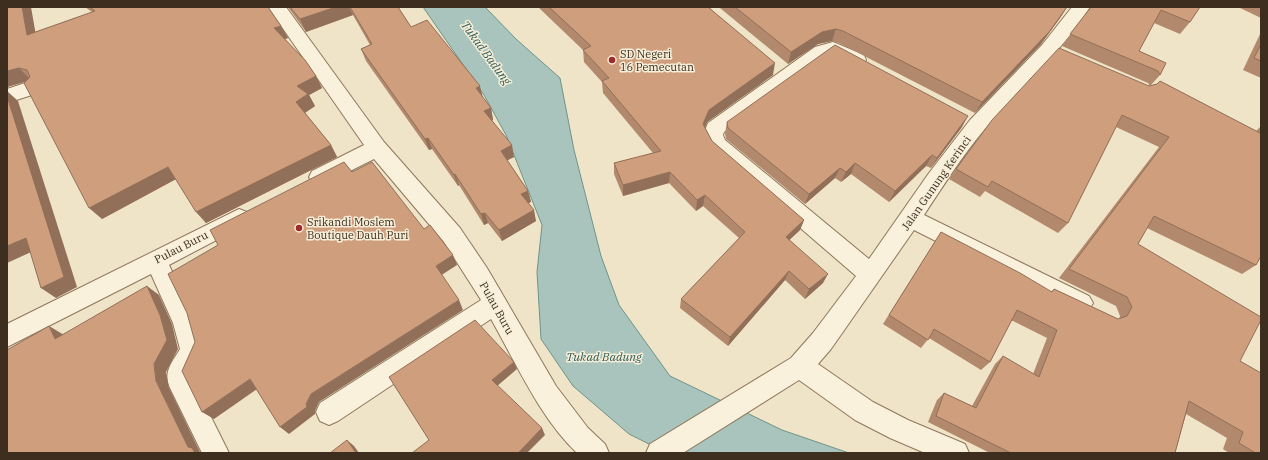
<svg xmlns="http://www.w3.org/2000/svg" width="1268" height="460" viewBox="0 0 1268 460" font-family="'IBM Plex Serif',serif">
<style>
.water{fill:#a9c4bc;stroke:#6f938a}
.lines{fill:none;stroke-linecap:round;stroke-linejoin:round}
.minor-casing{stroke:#8d765c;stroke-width:2}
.minor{fill:#faf1dc;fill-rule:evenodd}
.wall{fill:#b2896c}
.shaded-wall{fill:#916f58}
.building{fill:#cf9f7d;stroke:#916f58}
.poi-dot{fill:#9e2a2b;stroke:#f7eed8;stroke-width:1.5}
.labels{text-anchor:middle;stroke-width:3;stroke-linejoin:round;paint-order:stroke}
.poi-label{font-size:11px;fill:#3d2e20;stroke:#f7eed8;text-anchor:start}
.street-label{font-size:11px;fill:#3d2e20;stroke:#f7eed8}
.water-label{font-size:12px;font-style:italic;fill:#2f5d5a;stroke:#f7eed8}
</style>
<rect width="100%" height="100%" fill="#f0e4c8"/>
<path class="water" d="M423,7H485L516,39L560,78L574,150L601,256L619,305L670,376L782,430L849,453H667L629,434L573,386L541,339L537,272L542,225L506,135L484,95Z"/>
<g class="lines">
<defs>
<g id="minor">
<path d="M268,7H286L384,142L460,228L487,268L556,386L588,428L605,444L609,453H577C540,418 516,363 491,319L338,421L329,425L320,421L316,412L320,403L481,300L444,242L374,159L326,183L319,185L312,183L309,177L312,171L364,145Z"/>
<path d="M1072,7H1090C1061,53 1019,89 984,130C962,156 943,186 924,215L1089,296L1093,303L1089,310L1081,314L1073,310L914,230L831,349L818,364L873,402L908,420L965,444L969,453H925L890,438L855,420L799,380L683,453H646L650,444L791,358L813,333L856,276L711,151L703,135L708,123L815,47L833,42L864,55L866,60L864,65L857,67L832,55L827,57L724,132L723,135L725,140L869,259L929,173L970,120L1042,45Z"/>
<path d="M31,81L38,83L41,88L38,93L7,103V89Z"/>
<path d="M239,209L247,212L250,218L247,224L169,265L197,323L205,351L192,379L229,453H202L170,388C163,372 171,364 180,349L173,323L151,274L7,347V324Z"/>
</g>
</defs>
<use href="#minor" class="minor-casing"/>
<use href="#minor" class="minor"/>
</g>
<g class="wall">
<path d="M85,7H268L288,38L285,39L316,76L322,88L309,95L315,106L305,113L331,145L337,157L206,223L176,179L102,219L27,81L7,87L35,32L92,12Z"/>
<path d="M288,7H398L411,27L483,98L491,108L493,120L492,121L514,157L507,160L528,191L531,202L528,203L536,221L502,241L488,223L484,225L459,185L458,186L432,149L429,150L366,61L361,49L370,45L353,15L306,32Z"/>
<path d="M538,7H709L773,75L707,122L705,128L712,141L804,220L800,230L789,240L823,283L805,299L785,280L728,346L680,308L681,299L739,238L703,206L696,211L669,183L623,196L614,174V163L653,153L603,93L602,82L584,62L583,50Z"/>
<path d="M718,7H1067L1060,18L1041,44L975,113L839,43L832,41L818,44L788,64L720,8Z"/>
<path d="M1091,7H1200L1190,22L1180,34L1154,23L1139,51L1166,63L1160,75L1150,86L1157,84L1160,81L1256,131L1261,126V256L1256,265L1242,274L1147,228L1138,244L1240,361L1261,453H1229L1223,449L1227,438L1186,414L1175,453H990L928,422L937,400L944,393L972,406L995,364L1003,356L1033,374L1047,338L1011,320L990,362L981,370L929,338L921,348L883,324L941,232L1051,292L1054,289L1118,319H1119L1120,316L1116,306L1059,278L1159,147L1116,127L1068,223L1058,233L985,191L980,197L949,179L956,169L1150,86L1148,83L1062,46Z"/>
<path d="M1238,7H1261V18Z"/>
<path d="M1261,32V78L1243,70Z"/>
<path d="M727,122L962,127L931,168L926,166L889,202L851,174L841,182L835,178L805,204L726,139L725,133Z"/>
</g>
<g class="shaded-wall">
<path d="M22,7H31L38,47L27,35Z"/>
<path d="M336,7H349L353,15L306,32L300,19Z"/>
<path d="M1067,7L1060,18L1041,44L975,113L982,102Z"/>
<path d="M281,26L288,38L281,40L274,28Z"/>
<path d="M836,29L832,41L818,44L788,64L791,52L822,32Z"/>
<path d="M775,63L773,75L707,122L702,136L703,124L709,110Z"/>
<path d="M19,68L31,80L7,87V71Z"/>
<path d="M316,76L322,88L309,95L315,106L303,114L296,102L297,86Z"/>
<path d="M480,86L483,98L476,88Z"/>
<path d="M7,91L18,101L77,287L56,298L41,288L7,96Z"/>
<path d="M491,108L493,120L487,123L484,111Z"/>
<path d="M968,116L962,127L931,168L937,158Z"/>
<path d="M428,138L432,149L429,150L425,139Z"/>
<path d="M331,145L337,157L206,223L196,212Z"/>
<path d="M512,145L514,157L504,162L501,151Z"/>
<path d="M932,155L926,166L889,202L895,191Z"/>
<path d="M855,163L851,174L841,182L846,172Z"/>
<path d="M168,167L178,178L102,219L89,208Z"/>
<path d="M840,168L835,178L805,204L809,194Z"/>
<path d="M670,172L669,183L623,196V185Z"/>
<path d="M455,174L459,185L458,186L454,175Z"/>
<path d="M528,191L531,202L524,205L521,194Z"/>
<path d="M705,195L703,206L696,211L697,200Z"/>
<path d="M534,210L536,221L502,241L499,230Z"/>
<path d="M485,213L488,223L484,225L481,214Z"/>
<path d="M804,220L800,230L782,247L786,237Z"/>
<path d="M26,238L40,248L7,263V246Z"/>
<path d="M453,255L457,265L440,276L436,266Z"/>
<path d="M789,271L785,280L728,346L730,337Z"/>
<path d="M828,274L823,283L805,299L809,289Z"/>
<path d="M147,286L159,295L172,324L178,349L166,372L169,388L200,452L202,453H195L188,447L156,381L154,364Z"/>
<path d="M459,300L463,310L319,402L315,411V414L289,434L280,427L306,404L311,394Z"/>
<path d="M49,326L64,335L55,339Z"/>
<path d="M514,362L517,369L496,387L492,380Z"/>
<path d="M250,379L260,387L214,419L202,412Z"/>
<path d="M542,428L545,435L527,453H518Z"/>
<path d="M347,440L354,446L359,453H356Z"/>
</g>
<g class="building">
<path d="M7,7H22L27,35L95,11L90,7H268L281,26L274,28L305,60L316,76L297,86L308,94L296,102L331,145L196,212L168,167L89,208L24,83L30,77L27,70L19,68L7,71Z"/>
<path d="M290,7H336L300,19Z"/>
<path d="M350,7H398L411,27L427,20L480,86L476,88L491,108L484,111L512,145L501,151L528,191L521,194L534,210L499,230L485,213L481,214L455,174L454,175L428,138L425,139L361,49L372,44Z"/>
<path d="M549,7H708L775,63L709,110L703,124L712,141L804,220L786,237L828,274L809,289L789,271L730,337L681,299L745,232L705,195L697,200L670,172L623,185L614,163L661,151L602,81L609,78L583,50L591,46Z"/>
<path d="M735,7H1067L1049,32L982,102L843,31L836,29L822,32L791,52Z"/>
<path d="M1091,7H1200L1190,22L1161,10L1139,51L1166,63L1160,75L1158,71L1070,34Z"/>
<path d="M1261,44V61L1254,58Z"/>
<path d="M835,45L968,116L937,158L932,155L895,191L855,163L846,172L840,168L809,194L728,128L727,122Z"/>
<path d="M1059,48L1149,86L1157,84L1160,81L1260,133L1261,132V256L1256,265L1154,216L1138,244L1261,317V320L1240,361L1261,373V453H1254V452L1239,443L1243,432L1189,401L1175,453H1011L936,416L944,393L976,408L1003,356L1039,377L1057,330L1017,310L990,362L934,329L928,340L889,315L941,232L1020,273L1052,292L1054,289L1118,319L1127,316L1132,307L1127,297L1069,269L1169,137L1122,115L1068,223L992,181L988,187L956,169L992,120Z"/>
<path d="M7,96L64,277L41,288L26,238L7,246Z"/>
<path d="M344,162L352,172L372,162L424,229L430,225L453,255L436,266L459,300L311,394L306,404L307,407L280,427L250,379L202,412L182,371L195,342L187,313L168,274L218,245L210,230Z"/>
<path d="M147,286L160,315L167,340L154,364L156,381L188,447L192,448L195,453H7V350L49,326L55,339Z"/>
<path d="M475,320L514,362L492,380L542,428L518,453H412L429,440L389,377Z"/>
<path d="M347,440L356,453H330Z"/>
</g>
<g class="poi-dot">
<circle cx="612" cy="60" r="4"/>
<circle cx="299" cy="228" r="4"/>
</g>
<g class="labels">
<g class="poi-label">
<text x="620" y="58">SD Negeri<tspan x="620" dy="13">16 Pemecutan</tspan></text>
<text x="307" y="226">Srikandi Moslem<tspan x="307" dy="13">Boutique Dauh Puri</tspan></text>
</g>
<g class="street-label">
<text transform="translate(936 183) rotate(-55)" y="4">Jalan Gunung Kerinci</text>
<text transform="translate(181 247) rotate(-27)" y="4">Pulau Buru</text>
<text transform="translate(497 308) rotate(61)" y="4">Pulau Buru</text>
</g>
<g class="water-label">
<text transform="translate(486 53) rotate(54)" y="4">Tukad Badung</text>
<text x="604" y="361">Tukad Badung</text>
</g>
</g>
<rect width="1268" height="460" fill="none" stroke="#3d2e20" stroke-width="16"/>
</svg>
